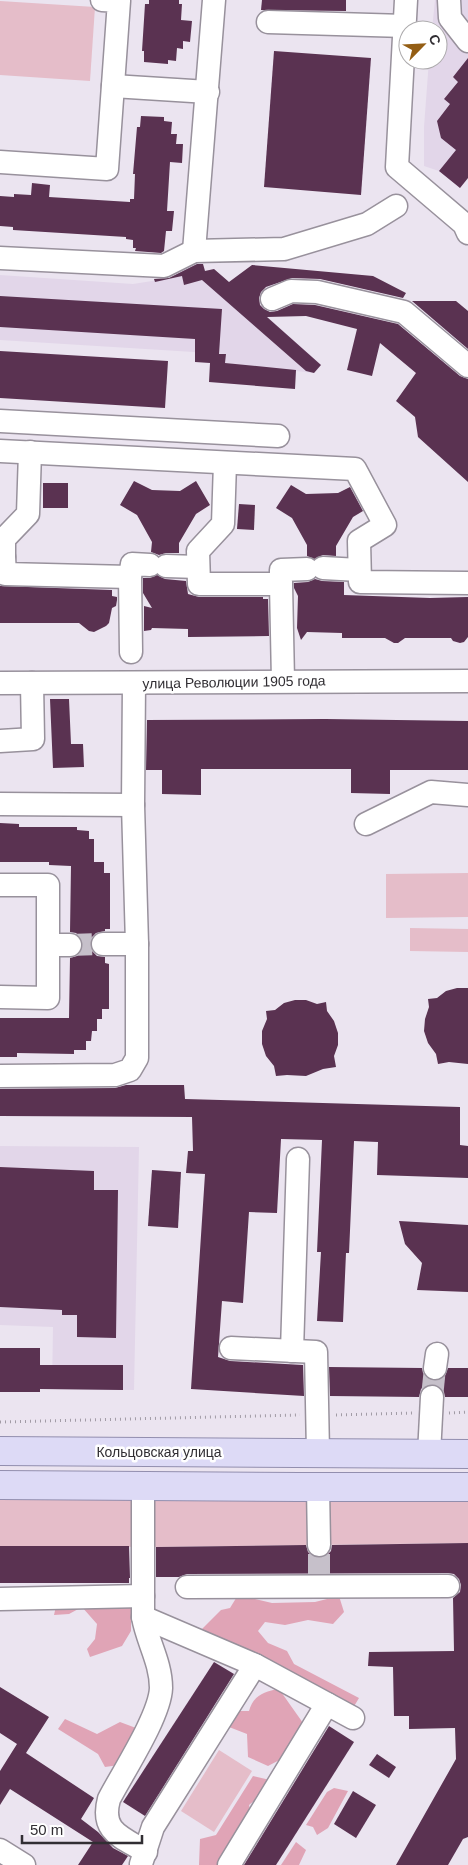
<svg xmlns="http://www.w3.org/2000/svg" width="468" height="1865" viewBox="0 0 468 1865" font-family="Helvetica,sans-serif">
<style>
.built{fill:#e2d6e9}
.green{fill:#e5bdc9}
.forest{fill:#e0a4b6}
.building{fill:#5a3251}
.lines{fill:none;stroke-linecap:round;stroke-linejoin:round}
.minor-tunnel{stroke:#c6c0ca;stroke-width:22;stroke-dasharray:22 11;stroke-linecap:butt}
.minor-casing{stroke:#98919c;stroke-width:25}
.major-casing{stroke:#928eae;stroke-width:30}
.path{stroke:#a19ba5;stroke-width:3;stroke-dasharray:1 4;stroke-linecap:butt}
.minor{stroke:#fff;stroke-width:22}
.major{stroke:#dddaf6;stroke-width:28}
.labels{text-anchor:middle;stroke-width:5;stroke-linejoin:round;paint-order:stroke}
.street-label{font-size:14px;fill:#312e33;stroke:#fff}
</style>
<rect width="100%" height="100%" fill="#ebe4f0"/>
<g class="built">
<path d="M435,0H468V178L460,188L439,171L424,166V127L429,60H438V30H432Z"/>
<path d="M201,258L205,271L214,269L321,365L314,373L225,363L226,354L0,340V275L133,284L177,277L174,265Z"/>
<path d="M0,1146L139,1147L134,1390L52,1389L53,1327L0,1325Z"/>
</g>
<g class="green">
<path d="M0,1L95,7L90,81L0,75Z"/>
<path d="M468,873V917L386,918V874Z"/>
<path d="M410,928L468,929V952L410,951Z"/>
<path d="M0,1498L468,1499V1543L148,1547L0,1546Z"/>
<path d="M219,1750L252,1771L214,1832L181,1811Z"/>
</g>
<g class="forest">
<path d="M238,1595L272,1603L315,1602L339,1596L344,1612L333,1624L308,1620L285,1625L265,1622L258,1631L268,1643L287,1651L294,1664L359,1698L353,1708L201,1630L221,1610L230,1608Z"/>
<path d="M57,1602L133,1607L131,1619V1631L122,1646L90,1657L87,1649L95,1639L97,1624L82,1607L69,1614L54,1615Z"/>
<path d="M279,1689L303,1723L289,1755L268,1766L248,1757L247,1734L229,1727L234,1711H249C253,1696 264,1691 279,1689Z"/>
<path d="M65,1719L97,1734L120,1722L136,1728L119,1765L105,1767L98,1754L58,1729Z"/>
<path d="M253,1776L270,1780V1788L249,1805L251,1814L219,1865H199L200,1839L216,1835Z"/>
<path d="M334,1788L348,1791L328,1828L317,1835L313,1827L306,1825L327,1792Z"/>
<path d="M296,1842L306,1850L299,1865H281Z"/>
</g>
<g class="building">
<path d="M149,0H179V4H182L181,20L192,21L190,42L183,41V49L177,48L176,61L168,60V64L144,62V51H142L145,4H149Z"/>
<path d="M262,0H346V11L261,10Z"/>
<path d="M274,51L371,58L361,195L264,187Z"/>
<path d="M468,58V178L460,188L439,171L456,150L441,138L437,121L450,104L444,99L458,82L453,77Z"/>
<path d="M141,116L164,117V121L172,122L171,134H177L176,144H183L182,163L170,162L167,211H174L172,231H166L164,251L161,253L135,251L136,248H133V240L126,239V237L13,230V227L0,226V196L14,197V194L31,195L32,183L50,185L49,197L130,202V199H134L135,174H133L137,127H140Z"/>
<path d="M197,264H203L205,271L214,269L229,282L252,265L373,276L406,293L403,298L320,279L292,278L266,287L261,292L259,298L260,305L264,309L270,312L277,311L293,304L315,305L398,324L460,376L468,379V482L418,437L415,417L396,401L416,373L380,343L372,376L347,370L357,329L306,316L267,317L321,365L314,373L306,371L202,280L184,285L182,276L155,282L154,279L169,278Z"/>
<path d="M0,296L222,309L219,354H226L225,363L296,370L295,389L209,382L210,363L195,362V339L0,327Z"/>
<path d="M412,301H456L468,311V349Z"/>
<path d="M0,351L168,361L165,408L0,398Z"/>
<path d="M134,481L152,490L180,491L196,481L210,505L196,514L179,543V553H166L159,555L151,552L152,542L137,515L120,505Z"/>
<rect x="43" y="483" width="25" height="25"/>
<path d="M291,485L306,494L338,493L350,487L363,511L353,517L336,546V556L323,555L314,559L307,556V545L292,518L276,508Z"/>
<path d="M239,504L255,505L254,530L237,529Z"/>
<path d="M157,575L165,579L186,581L188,594L199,597H263V599H268L269,636L188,637V629L152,628L151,630L144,631V606L152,608L143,593V578H150Z"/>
<path d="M315,579L322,581L344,582V595L430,598L468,597V637L464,642L460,643L453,641L451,638H405L398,643H394L385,638H342V633L307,632L301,640L297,628L298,596L294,588V583L308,582Z"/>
<path d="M0,586L112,590V596L117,597V600L116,606L112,608L109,623L106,626L94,632L89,631L79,623H0Z"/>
<path d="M50,699H69L71,744H83L84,767L53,768Z"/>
<path d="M325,719L468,721V770H390V794L351,793V769H201V795L162,794V770H146L147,720Z"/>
<path d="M0,823L19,824V827H77V830L89,831V839H94V862H104V873H110V929H105V931L96,933L91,938L90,944L92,951L97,956L105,957V963L109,964V1009H102V1019H97V1031H92L91,1041H86V1050H74V1054L17,1053V1057H0V1018H69L70,958L77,956L82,951L83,945L81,938L76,933L70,932L71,866L49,865V862H0Z"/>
<path d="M457,988H468V1064L449,1062L438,1064L436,1054L428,1043L424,1031L425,1019L429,1007L428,999L437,998L446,991Z"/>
<path d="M295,1000H306L317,1004L326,1002L327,1011L334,1021L338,1033V1045L334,1056L336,1067L323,1069L306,1076L287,1075L276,1076L274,1066L266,1056L262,1044V1031L267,1019L266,1011L275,1010L284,1003Z"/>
<path d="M126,1085H184L185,1099L460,1107V1145L468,1146V1178L377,1175L378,1142L354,1141L349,1253H346L343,1322L317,1321L321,1252H317L322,1140L281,1139L277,1213L249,1212L243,1303L222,1301L218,1357L230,1361L303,1365L304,1396L191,1389L205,1174L186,1173L188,1151H193L192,1117L0,1116V1089L115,1088Z"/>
<path d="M0,1167L94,1171V1190H118L116,1338L77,1337V1315H62V1310L0,1307Z"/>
<path d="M152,1170L181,1172L178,1228L148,1226Z"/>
<path d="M399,1221L468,1225V1292L417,1290L422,1263L405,1244Z"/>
<path d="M0,1348H40V1365H123V1390L40,1389V1392H0Z"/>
<path d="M329,1367L422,1368L423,1373L427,1378L434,1381L439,1380L445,1376L448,1368H468V1397H445L444,1392L440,1386L432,1384L426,1385L421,1389L419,1397L330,1396Z"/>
<path d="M468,1543V1837L463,1839L448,1865H396L456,1759L455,1728L409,1729V1716H394L393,1667L368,1666L369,1652L454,1651L453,1598L460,1592L461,1585L459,1579L454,1574L448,1573L187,1574L179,1577H156V1547L306,1545L308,1552L313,1557L319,1558L326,1556L331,1551L332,1545Z"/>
<path d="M0,1546H129L130,1578H129V1583H0Z"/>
<path d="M214,1662L234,1674L145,1816L123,1802Z"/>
<path d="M0,1687L49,1717L26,1753L94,1798L81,1819L98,1832L113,1848L128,1856L122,1865H78L93,1842L10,1789L0,1805V1771L17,1744L0,1733Z"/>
<path d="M329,1726L354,1742L276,1865H244Z"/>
<path d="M377,1754L396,1767L389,1778L369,1765Z"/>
<path d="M353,1791L376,1805L356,1838L334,1824Z"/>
</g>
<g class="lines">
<g class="minor-tunnel">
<path d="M70,945L103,944"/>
<path d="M432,1397L435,1368"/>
<path d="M319,1576V1545"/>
</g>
<defs>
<g id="minor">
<path d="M406,0L397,167L464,224L468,233"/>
<path d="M449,0L450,18L468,41"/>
<path d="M268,22L405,26"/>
<path d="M113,86L208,92"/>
<path d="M0,162L107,169L119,1L102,0"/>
<path d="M194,251L214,0"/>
<path d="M0,258L164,266L194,251L284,249L367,224L396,206"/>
<path d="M272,299L291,291L317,292L404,312L468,366"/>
<path d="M0,421L278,436"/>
<path d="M0,451L355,469L385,525L359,541L360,582L468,583"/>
<path d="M225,463L223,524L198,551L199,584H281L283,681"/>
<path d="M0,557H4L5,574L130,577L131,652"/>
<path d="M4,557V539L28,514L30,452"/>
<path d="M166,566L198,567"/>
<path d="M323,568L359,570"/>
<path d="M130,577L132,564L150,565"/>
<path d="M281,584V570L307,569"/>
<path d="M0,683L468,681"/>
<path d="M0,741L33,739L32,683"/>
<path d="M0,804L133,805"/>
<path d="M366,824L431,792L468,795"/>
<path d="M0,885H48V998L0,997"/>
<path d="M103,944H137"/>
<path d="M49,945H70"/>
<path d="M0,1076L115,1075L130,1070L137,1058V944L133,805L134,683"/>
<path d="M231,1348L316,1352L318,1453"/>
<path d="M292,1351L298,1159"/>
<path d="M435,1368L437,1354"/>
<path d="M429,1454L432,1397"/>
<path d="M143,1486V1617C147,1641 161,1662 161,1688C160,1716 123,1772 109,1799C100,1832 122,1837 146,1852"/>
<path d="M318,1487L319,1545"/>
<path d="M187,1587L448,1586"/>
<path d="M0,1599L143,1596"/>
<path d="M143,1617L255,1665L353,1718"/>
<path d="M0,1850L24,1865"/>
<path d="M141,1864L153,1827L255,1665"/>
<path d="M229,1865L327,1704"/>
</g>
<g id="major">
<path d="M0,1451L468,1454"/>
<path d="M0,1485L300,1487H468"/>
</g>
</defs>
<use href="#minor" class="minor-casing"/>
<use href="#major" class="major-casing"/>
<g class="path">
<path d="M449,1413L468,1412"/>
<path d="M336,1415L412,1413"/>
<path d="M0,1422L300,1415"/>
</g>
<use href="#minor" class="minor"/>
<use href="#major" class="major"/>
</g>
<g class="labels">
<g class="street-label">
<text transform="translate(234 682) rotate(-1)" y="5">улица Революции 1905 года</text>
<text x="159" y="1457">Кольцовская улица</text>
</g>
</g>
<g transform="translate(423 45) rotate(66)"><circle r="24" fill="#ffffff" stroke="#adabad"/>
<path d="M0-4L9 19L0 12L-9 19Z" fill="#945e14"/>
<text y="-8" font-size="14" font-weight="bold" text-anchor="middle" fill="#312e33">С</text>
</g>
<path d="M22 1835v8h120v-8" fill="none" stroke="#312e33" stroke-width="2.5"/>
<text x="30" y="1835" font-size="15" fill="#312e33" stroke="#ffffff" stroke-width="4" paint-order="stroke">50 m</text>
</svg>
